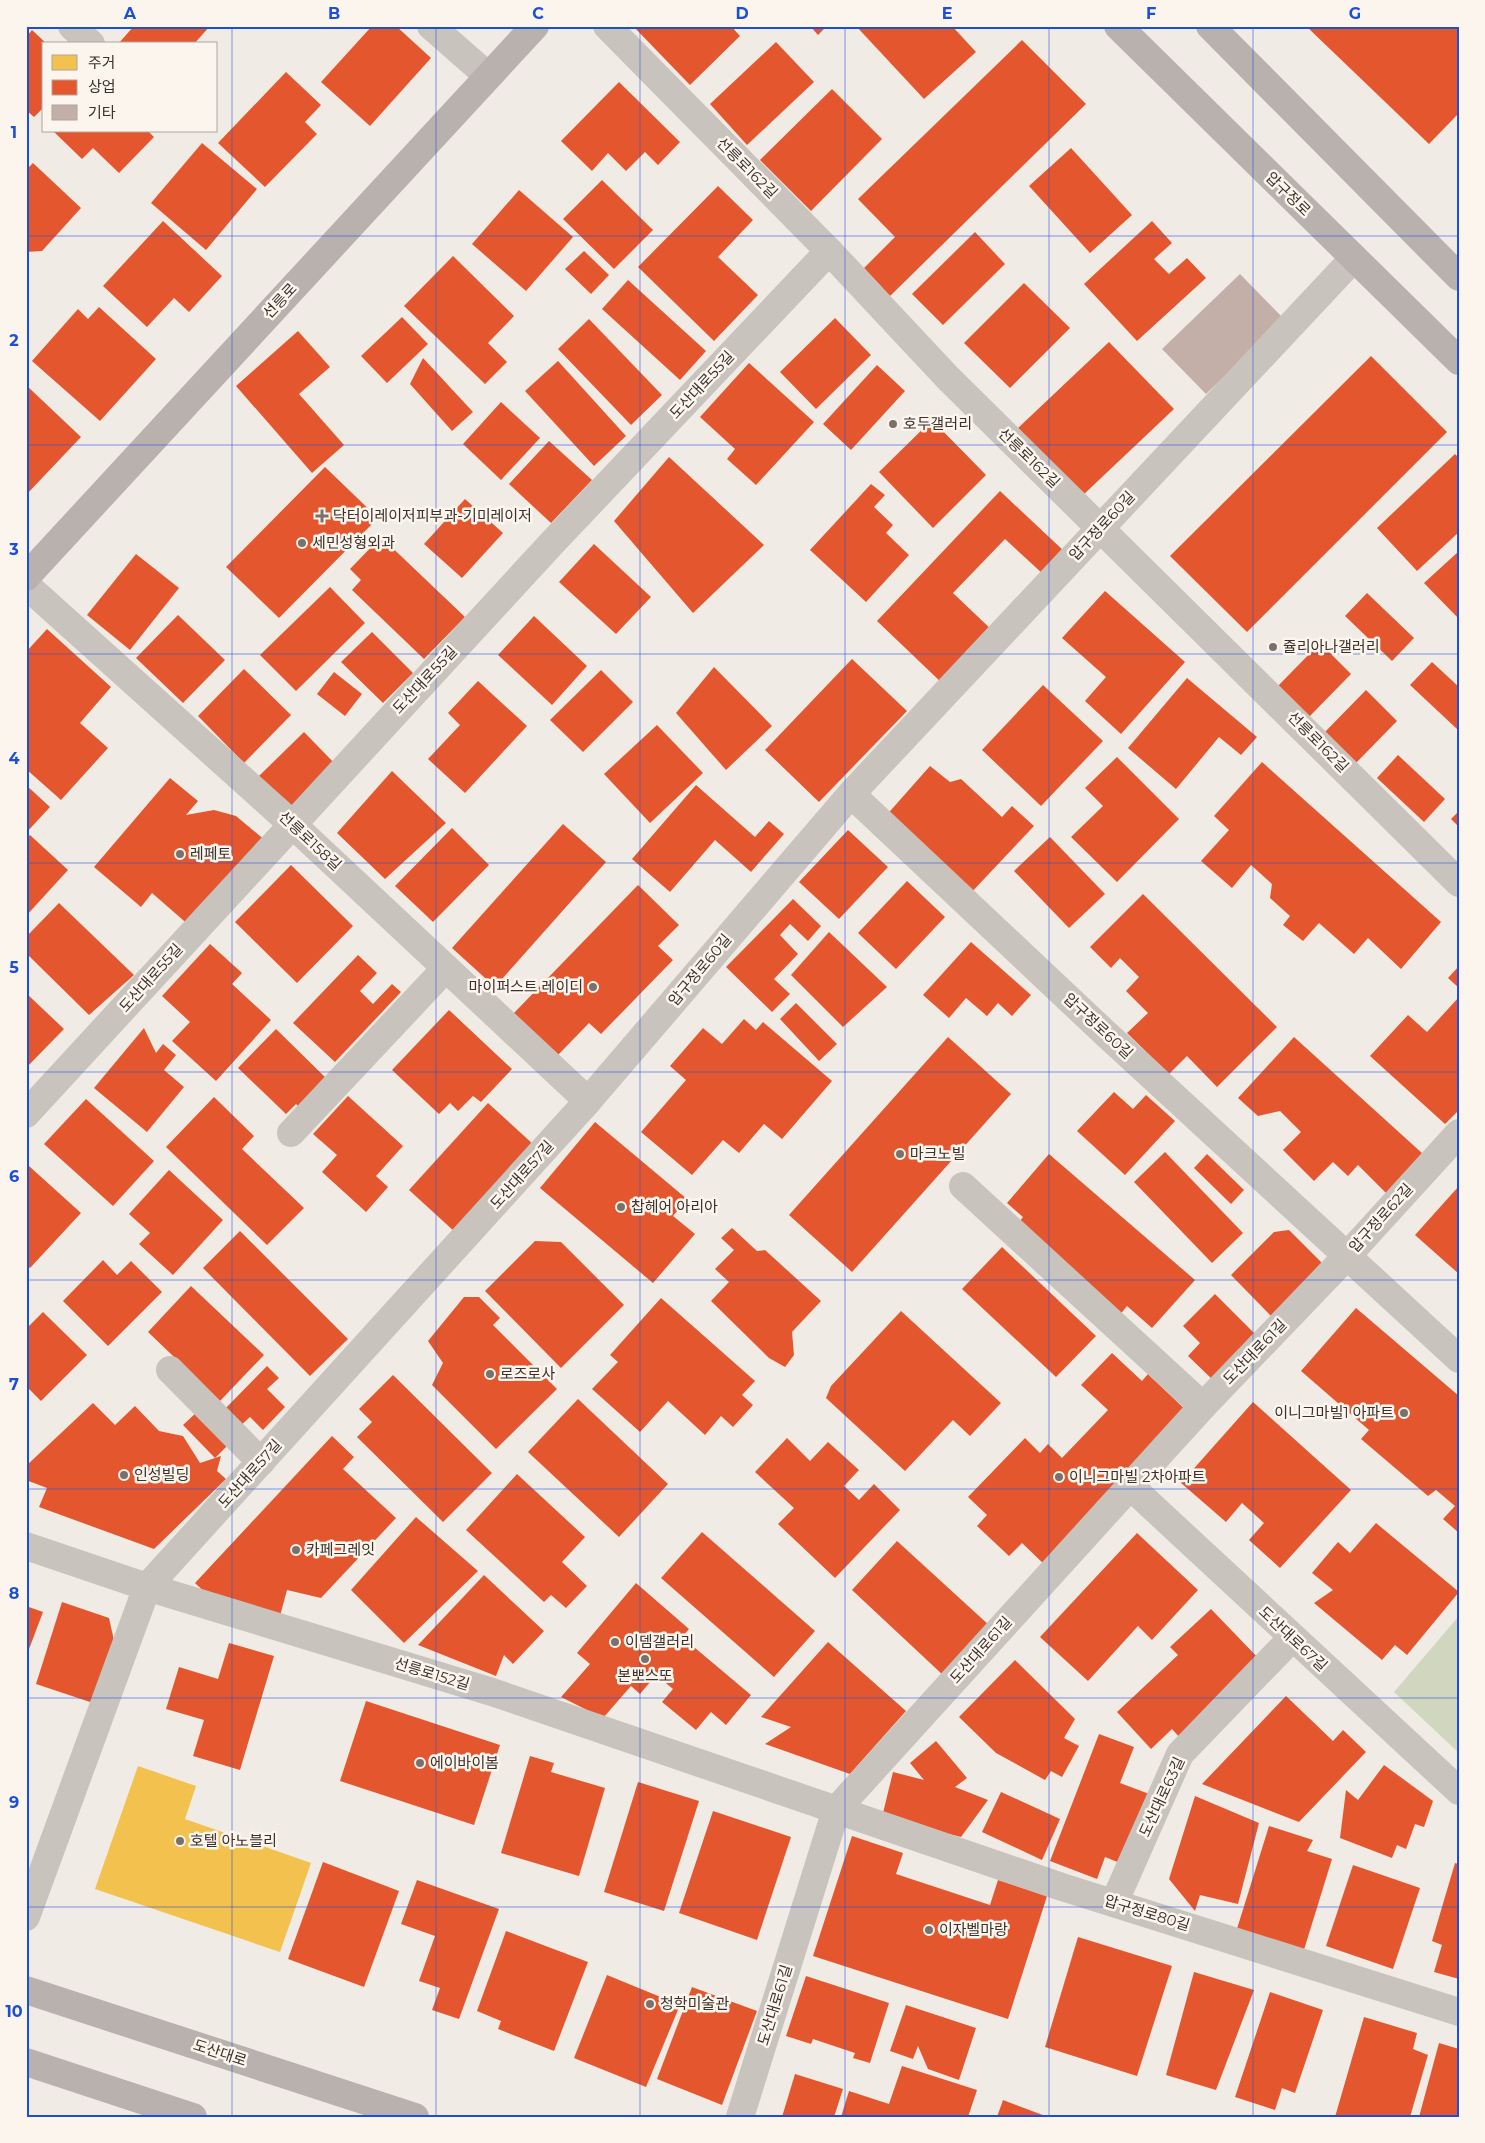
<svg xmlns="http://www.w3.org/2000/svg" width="1485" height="2143" viewBox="0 0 1485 2143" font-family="Montserrat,'Noto Sans KR',sans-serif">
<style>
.green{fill:#d1d6bf}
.homes{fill:#f2c14e}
.shops{fill:#e4572e}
.building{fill:#c3afa7}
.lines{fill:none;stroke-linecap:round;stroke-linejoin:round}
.minor{stroke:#c9c3be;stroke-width:28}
.major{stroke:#b8b1ad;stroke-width:28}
.grid{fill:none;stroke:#1d4ed8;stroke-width:1;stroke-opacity:0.55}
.poi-dot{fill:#7a716c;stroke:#fbf5ee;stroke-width:2}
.labels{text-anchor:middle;stroke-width:5;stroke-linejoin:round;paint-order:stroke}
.street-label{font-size:15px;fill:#3b302b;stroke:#fbf5ee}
.poi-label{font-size:15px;fill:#3b302b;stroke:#fbf5ee;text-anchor:start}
.neatline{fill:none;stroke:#1d4ed8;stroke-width:2}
.grid-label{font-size:16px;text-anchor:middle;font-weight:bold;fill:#1d4ed8}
</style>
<rect width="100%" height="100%" fill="#f0ebe5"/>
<path class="green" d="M1459,1616V1753L1394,1692Z"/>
<path class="homes" d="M138,1766L196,1786L185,1819L311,1863L280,1952L95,1889Z"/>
<g class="shops">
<path d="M134,26H210L194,44H118Z"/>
<path d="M372,26H396L431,58L370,126L321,82Z"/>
<path d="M633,26H731L740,36L690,85Z"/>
<path d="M810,26H827L818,35Z"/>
<path d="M856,26H952L976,52L924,99Z"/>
<path d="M1306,26H1459V113L1429,144Z"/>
<path d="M32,30L47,44H44V107L34,117L26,110V37Z"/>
<path d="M1022,40L1086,104L890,296L864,268L895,237L858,199Z"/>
<path d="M776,42L814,82L747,145L710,104Z"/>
<path d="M286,72L321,105L305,122L317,134L265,187L218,143Z"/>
<path d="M619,82L680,142L658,165L645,152L626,171L608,153L592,171L561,141Z"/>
<path d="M832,89L882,139L811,211L760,160Z"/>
<path d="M53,131H148L154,137L119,173L93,148L82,159Z"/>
<path d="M202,143L257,189L206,250L151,203Z"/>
<path d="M1071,148L1132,215L1090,253L1029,186Z"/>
<path d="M33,163L81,208L42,251L26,252V170Z"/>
<path d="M602,180L653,230L614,269L563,219Z"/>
<path d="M718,186L753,220L718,257L758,295L714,341L638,267Z"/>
<path d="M519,190L573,237L526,291L472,244Z"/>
<path d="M163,221L222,276L189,312L174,298L147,327L103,286Z"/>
<path d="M1152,221L1172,243L1154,259L1169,274L1187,258L1206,278L1137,341L1084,284Z"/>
<path d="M975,232L1005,264L943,325L912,294Z"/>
<path d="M584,251L609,275L591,294L565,269Z"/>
<path d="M453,256L514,316L488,343L507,362L485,384L404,306Z"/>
<path d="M628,280L706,351L680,380L602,309Z"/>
<path d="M1024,283L1070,328L1010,388L964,343Z"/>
<path d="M99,307L156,359L100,421L32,361L78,309L88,319Z"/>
<path d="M402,317L428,344L387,383L361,356Z"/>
<path d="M835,318L871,355L816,409L780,372Z"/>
<path d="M589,319L662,395L631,425L558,349Z"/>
<path d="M298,331L330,367L299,394L344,445L312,473L236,386Z"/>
<path d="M1109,342L1174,409L1082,496L1017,429Z"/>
<path d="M1371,356L1447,432L1247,632L1170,556Z"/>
<path d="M423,358L473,412L452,431L410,384Z"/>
<path d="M558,361L626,436L594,466L525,391Z"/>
<path d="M749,363L814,422L756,485L727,459L735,449L700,417Z"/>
<path d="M877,365L905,391L851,450L823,424Z"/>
<path d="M26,385L81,437L26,495Z"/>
<path d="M501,402L540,438L501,480L463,444Z"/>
<path d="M932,420L986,475L933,528L879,472Z"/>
<path d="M549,441L592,480L551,523L509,484Z"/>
<path d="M1455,454L1459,458V532L1417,571L1377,528Z"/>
<path d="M669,457L764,545L693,613L614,521Z"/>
<path d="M325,467L378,518L279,618L226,567Z"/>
<path d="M871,484L885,495L874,507L893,525L886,533L909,555L866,602L810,550Z"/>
<path d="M1000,491L1065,552L1043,574L1005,539L953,593L994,632L944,685L877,621Z"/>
<path d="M465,499L503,533L462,578L424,544Z"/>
<path d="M381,537L465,617L424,659L352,590L361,580L350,569Z"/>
<path d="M594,544L651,597L616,634L559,582Z"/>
<path d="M1459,551V619L1424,583Z"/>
<path d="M136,554L179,588L130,650L87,615Z"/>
<path d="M330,587L365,623L296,691L260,655Z"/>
<path d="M1105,591L1185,662L1121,734L1085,701L1106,677L1062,638Z"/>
<path d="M1367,593L1414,638L1392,661L1345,616Z"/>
<path d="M178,615L225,660L183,703L136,658Z"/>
<path d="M534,616L587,666L552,705L498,655Z"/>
<path d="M47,629L111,687L80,723L108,748L61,800L26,769V652Z"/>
<path d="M372,632L413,673L383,703L341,662Z"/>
<path d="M1320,643L1351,674L1308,718L1277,687Z"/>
<path d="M852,659L907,711L819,802L765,750Z"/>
<path d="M1432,662L1459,687L1457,729L1410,685Z"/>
<path d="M714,667L772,726L726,770L676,713Z"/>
<path d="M244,669L291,715L244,763L198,716Z"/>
<path d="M601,670L633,702L583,752L550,720Z"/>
<path d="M334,672L362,694L345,716L317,694Z"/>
<path d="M1187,678L1257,737L1241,755L1219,737L1176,789L1128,748Z"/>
<path d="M478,681L527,726L465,793L428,759L460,725L448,713Z"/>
<path d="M1043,685L1103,741L1041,806L982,750Z"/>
<path d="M1366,690L1397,721L1354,765L1323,734Z"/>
<path d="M657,725L703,773L650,823L604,774Z"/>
<path d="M304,732L341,770L295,813L259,776Z"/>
<path d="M1398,755L1445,799L1424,822L1377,778Z"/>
<path d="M1117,757L1179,819L1117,882L1071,837L1103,806L1085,788Z"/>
<path d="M1262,762L1441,922L1401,969L1368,938L1354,954L1319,923L1303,941L1283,925L1290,916L1270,898L1272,884L1251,865L1232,888L1201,861L1229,830L1214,816Z"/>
<path d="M930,766L950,782L961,779L1002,817L1012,806L1034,826L967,897L884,818Z"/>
<path d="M392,771L446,823L385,879L337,833Z"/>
<path d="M170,778L198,801L186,815L214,810L236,816L266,841L191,927L152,893L141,907L94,867Z"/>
<path d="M26,785L50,807L26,833Z"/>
<path d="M696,785L755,837L769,821L784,834L751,872L715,840L670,892L632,859Z"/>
<path d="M1459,811V827L1451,819Z"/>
<path d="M563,824L606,862L495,987L452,948Z"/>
<path d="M452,828L489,865L433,922L395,886Z"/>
<path d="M848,830L888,867L839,919L799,882Z"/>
<path d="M30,835L68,870L26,916V839Z"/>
<path d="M1050,837L1105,894L1069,928L1014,871Z"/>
<path d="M291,865L353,926L297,983L235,922Z"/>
<path d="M907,881L945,917L896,969L858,933Z"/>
<path d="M638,885L679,925L658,946L673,960L601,1034L589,1023L557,1056L513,1014Z"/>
<path d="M1143,894L1277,1027L1217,1087L1187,1056L1169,1074L1127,1033L1148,1013L1126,991L1139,977L1120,958L1111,968L1090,947Z"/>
<path d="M793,899L821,926L808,941L790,924L780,935L798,954L774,979L790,994L772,1012L726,967Z"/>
<path d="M59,903L134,975L89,1015L26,953V937Z"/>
<path d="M829,932L887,987L843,1027L791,975Z"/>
<path d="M971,942L1031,995L1012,1016L998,1003L987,1016L966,998L949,1018L923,995Z"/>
<path d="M210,944L242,973L232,984L271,1020L216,1081L172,1041L190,1022L162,996Z"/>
<path d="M358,955L377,973L360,991L373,1004L392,984L401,992L335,1062L293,1023Z"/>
<path d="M1459,966V988L1448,978Z"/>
<path d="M26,993L64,1029L26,1068Z"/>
<path d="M1459,997V1110L1445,1124L1370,1056L1408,1015L1427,1032Z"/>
<path d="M796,1003L837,1044L819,1061L780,1019Z"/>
<path d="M449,1010L512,1069L481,1102L473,1096L458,1111L450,1103L439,1114L392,1070Z"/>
<path d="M744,1019L756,1030L763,1022L832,1081L782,1139L764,1124L739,1153L723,1140L692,1175L641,1132L686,1080L670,1066L703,1028L722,1044Z"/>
<path d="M144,1028L156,1053L163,1044L176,1055L164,1070L184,1087L147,1132L94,1088Z"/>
<path d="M276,1029L329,1081L301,1109L296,1104L286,1114L238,1068Z"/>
<path d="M948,1037L1011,1094L852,1272L789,1215Z"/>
<path d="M1294,1037L1423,1154L1387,1194L1358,1165L1348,1176L1333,1162L1314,1181L1283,1150L1301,1132L1280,1111L1258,1116L1238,1098Z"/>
<path d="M1114,1092L1133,1109L1146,1095L1175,1121L1125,1175L1077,1131Z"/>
<path d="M348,1096L403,1146L376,1176L388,1187L366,1212L322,1172L337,1155L313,1134Z"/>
<path d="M214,1097L254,1136L242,1149L304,1208L267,1245L166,1147Z"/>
<path d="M86,1099L154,1161L113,1206L44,1144Z"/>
<path d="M488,1103L534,1145L455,1232L409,1190Z"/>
<path d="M595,1122L687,1199L673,1216L695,1234L653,1283L540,1188Z"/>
<path d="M1165,1152L1243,1233L1212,1263L1134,1182Z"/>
<path d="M1049,1154L1195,1280L1152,1328L1127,1306L1119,1316L1016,1226L1023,1217L1007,1203Z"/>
<path d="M1207,1154L1244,1190L1231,1204L1194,1168Z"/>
<path d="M29,1166L81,1213L30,1268L26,1265V1169Z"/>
<path d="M169,1170L223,1220L173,1275L139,1244L150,1233L129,1214Z"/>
<path d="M1459,1186V1274L1415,1235Z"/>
<path d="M732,1228L757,1251L765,1250L821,1301L792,1332L794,1355L785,1367L769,1358L711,1301L729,1282L715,1269L734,1250L721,1238Z"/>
<path d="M1289,1230L1328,1269L1276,1321L1231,1275L1274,1232Z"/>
<path d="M240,1231L348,1339L310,1376L203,1268Z"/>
<path d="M535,1241L561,1242L624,1305L561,1368L485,1291Z"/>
<path d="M1002,1247L1096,1336L1056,1377L962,1289Z"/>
<path d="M103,1260L117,1275L131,1261L162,1292L108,1346L63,1301Z"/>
<path d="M191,1286L264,1355L220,1401L148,1332Z"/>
<path d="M1215,1294L1256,1335L1212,1379L1188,1356L1200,1343L1183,1326Z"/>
<path d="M464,1297H479L500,1318L493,1325L557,1389L496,1449L432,1385L443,1363L428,1341Z"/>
<path d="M661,1298L755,1381L742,1395L753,1405L733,1427L721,1416L705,1435L668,1401L640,1432L592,1389L618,1362L610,1355Z"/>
<path d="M1356,1308L1459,1396V1533L1443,1519L1455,1506L1436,1490L1428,1496L1361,1439L1369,1430L1301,1371Z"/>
<path d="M901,1311L1001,1403L970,1436L953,1420L905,1471L826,1398L831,1386Z"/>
<path d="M43,1312L87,1355L41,1401L26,1386V1329Z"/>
<path d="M1112,1353L1142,1381L1148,1374L1191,1415L1047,1567L1022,1543L1009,1556L977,1526L987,1515L968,1497L1025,1438L1040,1453L1048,1444L1062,1458L1108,1410L1081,1385Z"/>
<path d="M267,1366L279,1378L267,1389L285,1407L263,1430L250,1417L237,1429L221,1413Z"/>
<path d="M393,1375L492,1473L443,1522L357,1437L372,1422L359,1409Z"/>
<path d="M578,1399L668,1484L619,1537L528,1452Z"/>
<path d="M1253,1402L1351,1490L1280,1568L1249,1540L1264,1523L1242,1503L1226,1522L1181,1483Z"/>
<path d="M93,1403L115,1425L135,1406L159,1431L183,1436L200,1463L215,1458L183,1425L198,1411L229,1444L215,1458L221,1456L217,1471L226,1479L154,1549L39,1507L47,1488L26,1480V1466Z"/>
<path d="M332,1436L354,1457L343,1469L396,1518L321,1598L287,1590L280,1616L213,1600L195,1583Z"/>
<path d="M787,1438L810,1461L828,1442L859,1470L844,1486L859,1500L874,1484L900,1510L835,1578L778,1524L794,1508L755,1472Z"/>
<path d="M517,1474L585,1537L562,1562L587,1586L566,1608L551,1595L544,1602L466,1530Z"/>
<path d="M416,1517L478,1571L404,1643L351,1590Z"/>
<path d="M1376,1523L1459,1592L1407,1655L1395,1645L1382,1660L1314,1603L1333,1590L1312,1573L1338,1542L1350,1553Z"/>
<path d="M702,1532L815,1631L774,1677L661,1578Z"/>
<path d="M1137,1533L1198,1590L1152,1640L1138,1626L1088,1681L1040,1637Z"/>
<path d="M897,1541L990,1626L944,1676L852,1590Z"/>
<path d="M484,1575L544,1631L513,1664L504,1655L496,1676L418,1645Z"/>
<path d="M636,1583L689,1629L682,1637L751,1695L726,1725L711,1712L696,1730L662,1702L673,1689L656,1675L640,1694L631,1686L603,1718L561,1697L590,1664L577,1653Z"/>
<path d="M62,1602L109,1618L115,1645L96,1704L36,1684Z"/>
<path d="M26,1606L43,1612L26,1657Z"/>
<path d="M1211,1609L1262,1662L1181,1739L1172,1729L1151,1749L1117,1712L1178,1655L1170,1647Z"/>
<path d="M828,1642L906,1711L850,1774L765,1744L791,1727L761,1717Z"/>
<path d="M229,1643L274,1656L240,1770L193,1756L204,1720L166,1709L179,1667L218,1679Z"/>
<path d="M1015,1660L1075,1719L1064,1738L1079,1746L1062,1777L1051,1771L1045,1780L996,1753L959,1717Z"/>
<path d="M1286,1696L1333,1741L1343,1730L1366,1752L1299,1822L1202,1784Z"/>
<path d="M366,1701L500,1745L474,1825L340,1781Z"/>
<path d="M1099,1734L1134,1747L1120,1783L1152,1795L1125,1865L1105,1857L1097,1879L1050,1861Z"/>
<path d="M936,1741L967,1778L955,1787L988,1800L961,1837L882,1817L893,1772L924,1780L910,1763Z"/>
<path d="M530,1756L554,1763L551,1772L605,1788L579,1876L501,1853Z"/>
<path d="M1384,1765L1433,1801L1424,1827L1415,1824L1406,1849L1397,1845L1392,1858L1340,1838L1346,1790L1358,1800Z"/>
<path d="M638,1782L699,1801L664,1911L604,1892Z"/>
<path d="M1001,1792L1060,1819L1042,1860L982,1832Z"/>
<path d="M1195,1796L1259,1823L1238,1904L1200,1895L1195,1911L1169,1879Z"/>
<path d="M713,1811L791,1837L757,1940L679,1913Z"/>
<path d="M1269,1826L1313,1840L1307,1851L1332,1859L1303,1953L1236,1932Z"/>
<path d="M852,1836L903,1853L896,1874L990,1905L998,1880L1047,1896L1008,2019L813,1956Z"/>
<path d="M323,1862L399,1891L364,1987L288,1959Z"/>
<path d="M1455,1863L1459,1864V1979L1434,1972L1442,1945L1432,1941Z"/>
<path d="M1353,1865L1420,1888L1393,1969L1326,1946Z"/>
<path d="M417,1880L499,1909L459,2019L432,2010L440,1988L419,1981L435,1936L401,1924Z"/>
<path d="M506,1931L588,1962L554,2051L498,2029L501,2021L477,2011Z"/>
<path d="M1078,1937L1172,1966L1137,2076L1045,2047Z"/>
<path d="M1194,1972L1254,1990L1216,2090L1166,2075Z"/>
<path d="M607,1975L680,2005L646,2087L574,2058Z"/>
<path d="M806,1976L889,2003L870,2063L853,2058L855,2053L813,2039L811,2044L786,2036Z"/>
<path d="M692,1987L757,2011L722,2105L657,2079Z"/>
<path d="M1270,1992L1323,2010L1295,2093L1282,2088L1275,2110L1235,2097Z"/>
<path d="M906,2005L976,2028L959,2080L928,2069L918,2046L913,2059L890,2051Z"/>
<path d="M1364,2017L1417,2033L1413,2049L1428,2055L1410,2117H1335Z"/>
<path d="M1439,2043L1459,2049V2117H1419Z"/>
<path d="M902,2066L977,2090L968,2117H841L849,2091L889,2104Z"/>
<path d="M795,2074L843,2089L834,2117H782Z"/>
<path d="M1003,2100L1048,2117H997Z"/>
</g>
<path class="building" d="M1240,274L1284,319L1206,394L1162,349Z"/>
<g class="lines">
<g class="minor">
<path d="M72,26L91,44"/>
<path d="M431,26L488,76"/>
<path d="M607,26L829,251L948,378L1459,883"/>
<path d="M26,585L292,824L588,1101"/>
<path d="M851,794L1105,1033L1459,1359"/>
<path d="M26,1114L552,543L829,251"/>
<path d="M291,1133L446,968"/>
<path d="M963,1186L1203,1406"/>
<path d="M170,1370L261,1462"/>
<path d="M1130,1486L1459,1791"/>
<path d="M26,1546L147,1587L492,1692L1062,1887L1459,2012"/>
<path d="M1114,1903L1180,1754L1292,1638"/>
<path d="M26,1917L147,1587L588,1101L851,794L1354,258"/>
<path d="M740,2117L836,1810L1203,1406L1346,1257L1459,1133"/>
</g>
<g class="major">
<path d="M1118,26L1459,361"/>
<path d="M1210,26L1459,277"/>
<path d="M26,577L535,26"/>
<path d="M26,1990L415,2117"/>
<path d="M26,2062L193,2117"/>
</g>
</g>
<path class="grid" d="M232,26V2117M436,26V2117M640,26V2117M845,26V2117M1049,26V2117M1253,26V2117M26,236H1459M26,445H1459M26,654H1459M26,863H1459M26,1072H1459M26,1280H1459M26,1489H1459M26,1698H1459M26,1907H1459"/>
<g class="poi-dot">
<circle cx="893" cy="424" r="5"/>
<path d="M319.5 508.5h5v5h5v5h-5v5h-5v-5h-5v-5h5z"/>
<circle cx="302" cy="543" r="5"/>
<circle cx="1273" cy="647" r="5"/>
<circle cx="180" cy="854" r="5"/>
<circle cx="593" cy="987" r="5"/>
<circle cx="900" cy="1154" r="5"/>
<circle cx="621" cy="1207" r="5"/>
<circle cx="490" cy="1374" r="5"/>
<circle cx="1404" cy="1413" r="5"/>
<circle cx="124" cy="1475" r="5"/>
<circle cx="1059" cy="1477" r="5"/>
<circle cx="296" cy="1550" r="5"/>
<circle cx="615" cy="1642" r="5"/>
<circle cx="645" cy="1659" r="5"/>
<circle cx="420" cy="1763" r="5"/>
<circle cx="180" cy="1841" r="5"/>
<circle cx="929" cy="1930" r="5"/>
<circle cx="650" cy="2004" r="5"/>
</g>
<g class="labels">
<g class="street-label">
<text transform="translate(747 168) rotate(45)" y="5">선릉로162길</text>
<text transform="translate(1288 194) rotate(44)" y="5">압구정로</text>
<text transform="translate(280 301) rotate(-47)" y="5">선릉로</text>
<text transform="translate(702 385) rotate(-47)" y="5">도산대로55길</text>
<text transform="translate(1029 458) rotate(44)" y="5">선릉로162길</text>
<text transform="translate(1102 526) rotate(-47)" y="5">압구정로60길</text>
<text transform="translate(425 680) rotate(-47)" y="5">도산대로55길</text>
<text transform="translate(1318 742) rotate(45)" y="5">선릉로162길</text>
<text transform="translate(310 841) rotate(43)" y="5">선릉로158길</text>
<text transform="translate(700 970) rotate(-50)" y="5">압구정로60길</text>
<text transform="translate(151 978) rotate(-48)" y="5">도산대로55길</text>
<text transform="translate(1098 1026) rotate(43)" y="5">압구정로60길</text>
<text transform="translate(522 1175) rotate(-48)" y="5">도산대로57길</text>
<text transform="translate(1381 1218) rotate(-48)" y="5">압구정로62길</text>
<text transform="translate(1255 1352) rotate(-46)" y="5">도산대로61길</text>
<text transform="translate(250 1474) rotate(-48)" y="5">도산대로57길</text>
<text transform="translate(1293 1639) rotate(43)" y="5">도산대로67길</text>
<text transform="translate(981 1650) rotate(-48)" y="5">도산대로61길</text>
<text transform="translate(432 1674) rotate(17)" y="5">선릉로152길</text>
<text transform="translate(1162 1797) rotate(-65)" y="5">도산대로63길</text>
<text transform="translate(1147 1913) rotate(17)" y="5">압구정로80길</text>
<text transform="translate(775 2005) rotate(-73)" y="5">도산대로61길</text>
<text transform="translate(220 2053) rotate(18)" y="5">도산대로</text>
</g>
<g class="poi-label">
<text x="903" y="429">호두갤러리</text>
<text x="333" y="521">닥터이레이저피부과-기미레이저</text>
<text x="312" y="548">세민성형외과</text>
<text x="1283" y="652">쥴리아나갤러리</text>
<text x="190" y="859">레페토</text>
<text x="583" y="992" text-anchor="end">마이퍼스트 레이디</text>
<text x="910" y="1159">마크노빌</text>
<text x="631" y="1212">찹헤어 아리아</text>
<text x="500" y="1379">로즈로사</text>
<text x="1394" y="1418" text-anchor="end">이니그마빌1 아파트</text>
<text x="134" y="1480">인성빌딩</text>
<text x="1069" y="1482">이니그마빌 2차아파트</text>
<text x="306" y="1555">카페그레잇</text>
<text x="625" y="1647">이뎀갤러리</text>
<text x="645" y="1681" text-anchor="middle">본뽀스또</text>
<text x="430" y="1768">에이바이봄</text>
<text x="190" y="1846">호텔 아노블리</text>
<text x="939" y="1935">이자벨마랑</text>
<text x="660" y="2009">청학미술관</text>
</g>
</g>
<rect width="1485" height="2143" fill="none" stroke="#fbf5ee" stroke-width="55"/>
<rect x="42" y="42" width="175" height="90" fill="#fbf5ee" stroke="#aea6a0"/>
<rect x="52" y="55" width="25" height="15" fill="#f2c14e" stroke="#aea6a0"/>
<text x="88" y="68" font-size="15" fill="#3b302b">주거</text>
<rect x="52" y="80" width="25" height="15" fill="#e4572e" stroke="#aea6a0"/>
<text x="88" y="92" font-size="15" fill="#3b302b">상업</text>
<rect x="52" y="105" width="25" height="15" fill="#c3afa7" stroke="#aea6a0"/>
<text x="88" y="118" font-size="15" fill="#3b302b">기타</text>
<rect x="28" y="28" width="1430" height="2088" class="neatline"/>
<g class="grid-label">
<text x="130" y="19">A</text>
<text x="334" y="19">B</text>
<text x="538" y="19">C</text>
<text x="742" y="19">D</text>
<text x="947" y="19">E</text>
<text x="1151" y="19">F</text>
<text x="1355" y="19">G</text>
<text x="14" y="138">1</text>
<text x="14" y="346">2</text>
<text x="14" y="555">3</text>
<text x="14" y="764">4</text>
<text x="14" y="973">5</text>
<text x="14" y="1182">6</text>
<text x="14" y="1390">7</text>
<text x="14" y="1599">8</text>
<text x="14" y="1808">9</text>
<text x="14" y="2017">10</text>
</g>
</svg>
